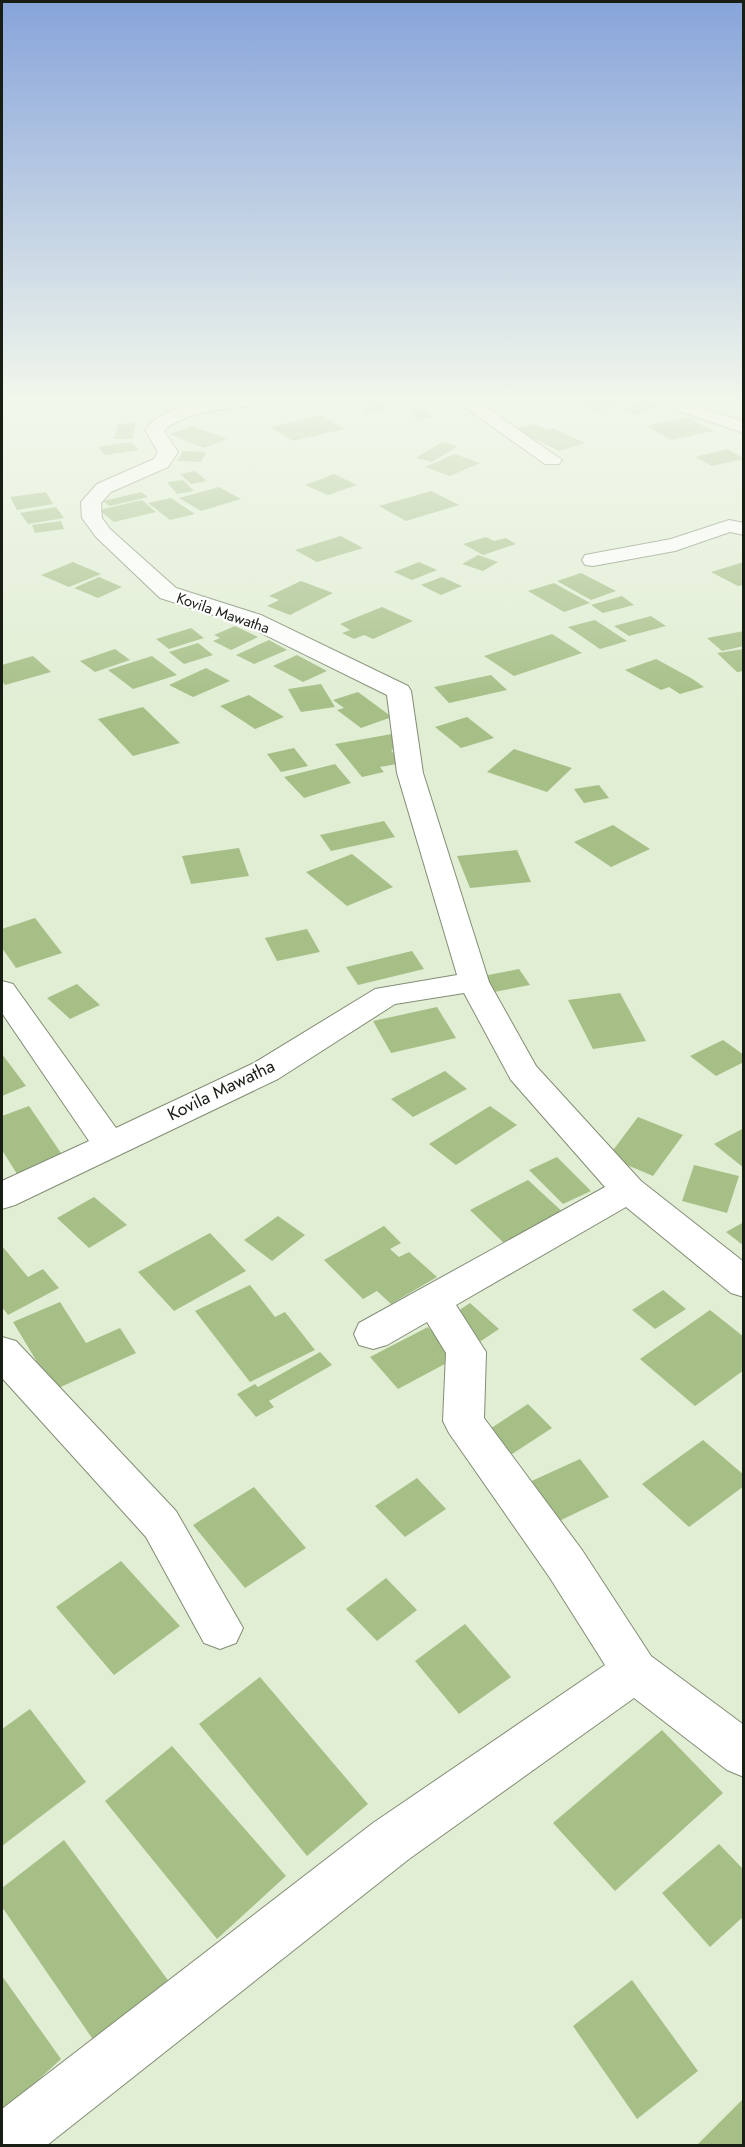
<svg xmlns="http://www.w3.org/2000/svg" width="745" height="2147" viewBox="0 0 745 2147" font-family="Jost,sans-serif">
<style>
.building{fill:#a6bf87}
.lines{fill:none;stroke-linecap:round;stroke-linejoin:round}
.minor-casing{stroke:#828d75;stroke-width:2}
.minor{fill:#fff;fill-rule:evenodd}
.labels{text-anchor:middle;stroke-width:4.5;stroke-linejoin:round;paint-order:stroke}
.far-street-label{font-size:15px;fill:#191e14;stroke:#fff}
.street-label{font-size:18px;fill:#191e14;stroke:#fff}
</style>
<rect width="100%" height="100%" fill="#e1eed4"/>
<g class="building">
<path d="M373,399H383L387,412L365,413L362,400Z"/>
<path d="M595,399H635L636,400L599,412L580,404Z"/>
<path d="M642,399L662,404L639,415L621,410Z"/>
<path d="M426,409L433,418L416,420L409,410Z"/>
<path d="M321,415L345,429L293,441L270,427Z"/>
<path d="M687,417L713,431L671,440L646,426Z"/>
<path d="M136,423L132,439H114L118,424Z"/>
<path d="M534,424L547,430L553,428L585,443L559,451L514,429Z"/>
<path d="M192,426L227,439L204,448L169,434Z"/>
<path d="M131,442L139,450L105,455L98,447Z"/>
<path d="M442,442L458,446L432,462L416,458Z"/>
<path d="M728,449L744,459L712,466L695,457Z"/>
<path d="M183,451L206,452L201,462L177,461Z"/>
<path d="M455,454L480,463L450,476L425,467Z"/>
<path d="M195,471L207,481L191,484L180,474Z"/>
<path d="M334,474L357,485L328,495L305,485Z"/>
<path d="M183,480L194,491L177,494L167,482Z"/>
<path d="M219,487L241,499L201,511L179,498Z"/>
<path d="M431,491L459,505L406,521L379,506Z"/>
<path d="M46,492L53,504L17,510L10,497Z"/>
<path d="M141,492L148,497L110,506L103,501Z"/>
<path d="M171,498L195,514L170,520L148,503Z"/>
<path d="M142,500L156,512L114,522L99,510Z"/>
<path d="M56,507L64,518L28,524L20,513Z"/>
<path d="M61,521L64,529L35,533L32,525Z"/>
<path d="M341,536L363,548L317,562L295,550Z"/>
<path d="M486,537L494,541L506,538L516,544L483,555L463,544Z"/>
<path d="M478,555L498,562L483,571L462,564Z"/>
<path d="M73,562L101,574L69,587L41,575Z"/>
<path d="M419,562L437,570L412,580L394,572Z"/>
<path d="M744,562V585L738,586L711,572Z"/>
<path d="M581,573L616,591L591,600L557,581Z"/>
<path d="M99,577L122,587L98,598L74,588Z"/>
<path d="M442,577L462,586L441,595L421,585Z"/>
<path d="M301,581L333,593L290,615L267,606L279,600L269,596Z"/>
<path d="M554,583L590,603L564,612L528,591Z"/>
<path d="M622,596L634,605L603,613L591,605Z"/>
<path d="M382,607L413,621L373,639L364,635L354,639L342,633L350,630L340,624Z"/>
<path d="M651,616L666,626L629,636L614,626Z"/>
<path d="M595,620L627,641L600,649L568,627Z"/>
<path d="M235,626L258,637L231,650L213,641L220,638L214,635Z"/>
<path d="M191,628L204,638L169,649L156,639Z"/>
<path d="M744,631V646L722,651L707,638Z"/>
<path d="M552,634L582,653L514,676L484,656Z"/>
<path d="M269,640L287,650L254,664L236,655Z"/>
<path d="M198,643L213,655L184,664L169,652Z"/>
<path d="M115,649L130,660L95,672L80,661Z"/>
<path d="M744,649V671L737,672L717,653Z"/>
<path d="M297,655L327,671L303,682L273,666Z"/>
<path d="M33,656L51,672L5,685L2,681V665Z"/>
<path d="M152,656L177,675L133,689L108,670Z"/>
<path d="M656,659L691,678L704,687L680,694L669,687L661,690L625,670Z"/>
<path d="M206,668L230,681L193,697L169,685Z"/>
<path d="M491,675L507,690L449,703L434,687Z"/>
<path d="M321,684L335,707L301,712L288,689Z"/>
<path d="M358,692L392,717L361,728L337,710L344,708L333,700Z"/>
<path d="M249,695L284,717L255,729L220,706Z"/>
<path d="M143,707L180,743L133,756L98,719Z"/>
<path d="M467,717L494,738L461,748L435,727Z"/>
<path d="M392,734L403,747L391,750L402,763L380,767L384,772L362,777L335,744Z"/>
<path d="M294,748L308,766L281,772L267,754Z"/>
<path d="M514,749L572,768L547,792L487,772Z"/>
<path d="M335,764L351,783L304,798L284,777Z"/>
<path d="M599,785L609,798L584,803L574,789Z"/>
<path d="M384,821L395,837L331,851L320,835Z"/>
<path d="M613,825L650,849L611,867L574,842Z"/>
<path d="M239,848L249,876L191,884L182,856Z"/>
<path d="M517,850L531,882L470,888L457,856Z"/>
<path d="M352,854L393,887L347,906L306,872Z"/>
<path d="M35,918L62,953L16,968L2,948V929Z"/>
<path d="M307,929L320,952L277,961L265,938Z"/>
<path d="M412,951L424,969L358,985L346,967Z"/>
<path d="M519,969L530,985L494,992L483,976Z"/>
<path d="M77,984L100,1005L70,1019L47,998Z"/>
<path d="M620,993L646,1041L593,1049L568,1000Z"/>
<path d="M437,1007L456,1038L391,1053L373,1021Z"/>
<path d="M723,1040L744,1055V1062L716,1076L690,1056Z"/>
<path d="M2,1054L26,1086L2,1096Z"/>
<path d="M445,1071L467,1089L413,1117L391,1099Z"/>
<path d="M29,1106L63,1156L17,1174L2,1150V1116Z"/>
<path d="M490,1106L517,1125L456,1165L429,1144Z"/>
<path d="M638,1117L683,1135L653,1176L608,1157Z"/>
<path d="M744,1128V1168L714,1144Z"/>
<path d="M557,1157L591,1191L563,1204L529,1170Z"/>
<path d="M694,1165L739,1176L727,1213L682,1201Z"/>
<path d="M528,1180L567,1216L508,1247L470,1210Z"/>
<path d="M94,1197L127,1225L89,1248L57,1218Z"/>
<path d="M278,1216L305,1235L272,1261L244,1240Z"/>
<path d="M744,1222V1246L726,1232Z"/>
<path d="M384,1226L401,1243L390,1249L399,1257L409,1252L437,1277L391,1304L377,1291L363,1299L324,1260Z"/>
<path d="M210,1233L246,1271L174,1311L138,1272Z"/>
<path d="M2,1246L28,1277L43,1269L59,1288L8,1315L2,1307Z"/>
<path d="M250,1285L275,1317L285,1312L315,1350L250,1382L195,1311Z"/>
<path d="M663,1290L686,1309L655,1329L632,1310Z"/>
<path d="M60,1302L86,1343L120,1328L136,1353L54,1390L13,1322Z"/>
<path d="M470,1303L499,1329L478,1343L449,1317Z"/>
<path d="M710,1310L744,1337V1370L695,1406L640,1359Z"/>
<path d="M428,1327L456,1358L398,1389L370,1357Z"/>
<path d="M320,1352L332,1365L269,1401L274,1407L256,1417L237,1394L255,1384L258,1387Z"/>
<path d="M528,1404L552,1428L509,1456L485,1432Z"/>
<path d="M703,1440L744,1475V1486L689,1527L642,1484Z"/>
<path d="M580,1459L609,1497L553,1524L525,1484Z"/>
<path d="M417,1478L446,1509L405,1537L375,1506Z"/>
<path d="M254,1487L306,1548L245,1588L193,1525Z"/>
<path d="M121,1561L180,1626L114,1675L56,1607Z"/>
<path d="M386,1578L417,1610L377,1641L346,1609Z"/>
<path d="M465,1624L511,1677L459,1714L415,1661Z"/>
<path d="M260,1677L368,1804L307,1856L199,1724Z"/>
<path d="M30,1709L86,1782L2,1846V1729Z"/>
<path d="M662,1730L723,1793L615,1891L553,1823Z"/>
<path d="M172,1746L286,1876L217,1939L105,1801Z"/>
<path d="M64,1840L176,1991L103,2054L2,1907V1888Z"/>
<path d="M719,1844L744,1870V1916L710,1947L662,1893Z"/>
<path d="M2,1976L61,2059L2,2113Z"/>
<path d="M632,1980L698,2071L637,2119L573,2026Z"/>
<path d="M744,2098V2146H696Z"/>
</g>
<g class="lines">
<defs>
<g id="minor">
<path d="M226,399H275L266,404C234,409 189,408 164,431L178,452L168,467L111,492L101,503L102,518L110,529L176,588L261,615L408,686L411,691L423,773L489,982L536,1066L641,1181L744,1262V1297L731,1293L626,1207L456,1305L486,1352L484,1418L582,1550L651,1656L744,1725V1777L727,1770L634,1698L409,1859L46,2146H2V2109L373,1823L605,1665L550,1578L449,1433L443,1421L446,1353L427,1322L387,1345L373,1349L359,1345L354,1334L359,1323L605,1187L511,1080L464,993L395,1004L278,1079L15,1205L2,1209V1181L89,1141L2,1013V981L13,984L116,1128L254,1063L375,989L457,975L397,773L387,695L245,625L160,598L96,537L82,518L81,502L97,484L154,459L158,452L145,430C161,407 200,403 226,399Z"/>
<path d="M453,399H474L562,460L559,464H545Z"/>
<path d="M681,401L744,422V433L675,410L672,406L675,402Z"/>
<path d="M729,520L744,523V535L730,532L675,551L593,566L585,565L582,560L585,555L671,539Z"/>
<path d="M2,1337L16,1341L176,1511L243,1628L236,1643L220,1649L204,1643L146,1537L2,1378Z"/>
</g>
</defs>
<use href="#minor" class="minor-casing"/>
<use href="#minor" class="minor"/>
</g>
<linearGradient id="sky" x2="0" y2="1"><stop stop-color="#87a4da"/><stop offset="0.57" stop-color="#f2f7ec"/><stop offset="1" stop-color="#f2f7ec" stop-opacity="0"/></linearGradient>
<rect width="745" height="700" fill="url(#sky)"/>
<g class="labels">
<g class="far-street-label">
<text transform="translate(223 613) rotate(19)" y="5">Kovila Mawatha</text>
</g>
<g class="street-label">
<text transform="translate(221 1090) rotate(-26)" y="6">Kovila Mawatha</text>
</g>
</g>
<rect width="745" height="2147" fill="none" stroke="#191e14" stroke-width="6"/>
</svg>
